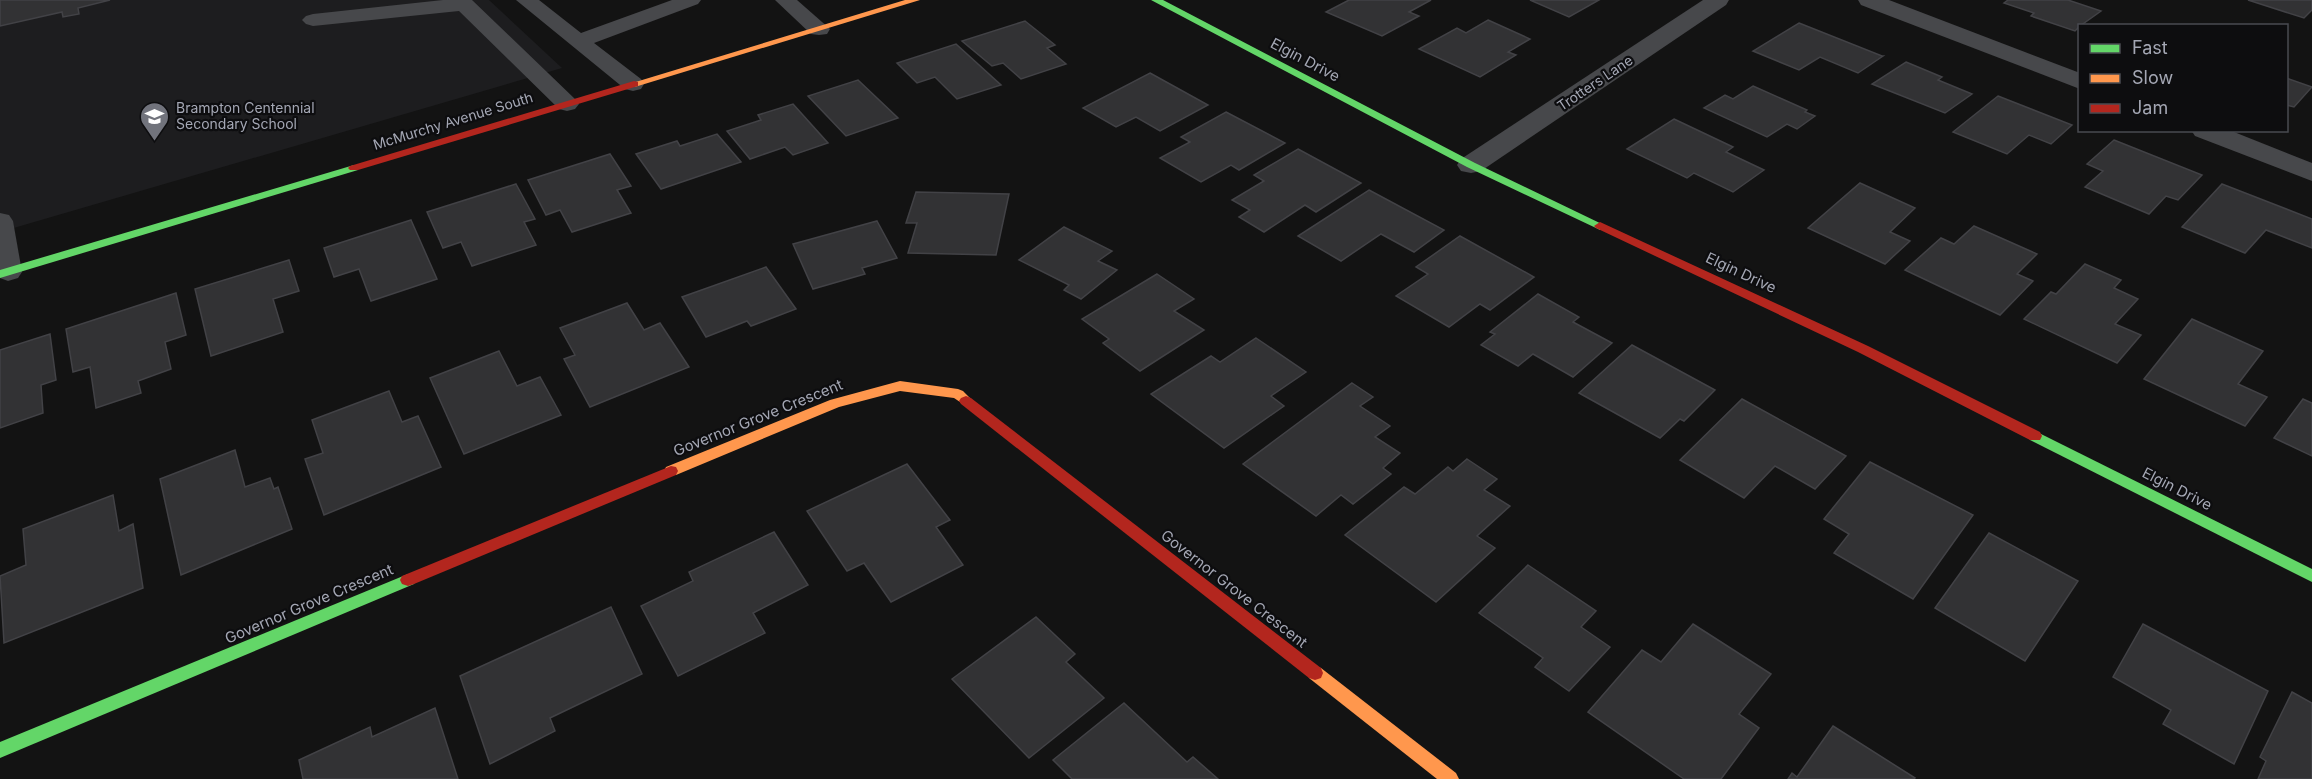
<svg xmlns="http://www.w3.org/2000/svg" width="2312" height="779" viewBox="0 0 2312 779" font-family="Inter,sans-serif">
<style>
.built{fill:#1d1d1f}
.building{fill:#323234;stroke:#424246;stroke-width:1.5}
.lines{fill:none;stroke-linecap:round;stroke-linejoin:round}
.lane{fill:#47484b;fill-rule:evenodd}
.street{fill:#47484b;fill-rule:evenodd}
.fast{fill:#63d668;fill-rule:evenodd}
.slow{fill:#ff974d;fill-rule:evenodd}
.jam{fill:#b3261e;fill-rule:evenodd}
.labels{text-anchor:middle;stroke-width:4.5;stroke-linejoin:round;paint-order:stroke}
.far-street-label{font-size:14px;fill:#a4a7b4;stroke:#0d0d0f}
.far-poi-label{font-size:14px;fill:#a4a7b4;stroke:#0d0d0f;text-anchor:start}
.street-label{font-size:15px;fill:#a4a7b4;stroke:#0d0d0f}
</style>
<rect width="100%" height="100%" fill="#131313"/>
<path class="built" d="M0,0H489L562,68L0,232Z"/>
<g class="building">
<path d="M0,0H110L78,8L79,14L63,17L62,12L0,26Z"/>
<path d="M1349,0H1431L1409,12L1419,16L1382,36L1326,12Z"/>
<path d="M1530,0H1599L1569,17Z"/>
<path d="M2008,0H2068L2101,11L2080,26L2075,31L2031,16L2034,13L2004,3Z"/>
<path d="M2248,0H2312V10L2304,18Z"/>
<path d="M1488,20L1530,39L1508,52L1516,55L1480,77L1419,49L1457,28L1466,33Z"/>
<path d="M1025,21L1055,45L1047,48L1066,64L1021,79L1003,63L992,66L962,41Z"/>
<path d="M1799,23L1882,56H1883L1858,73L1820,57L1799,70L1753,51Z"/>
<path d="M956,44L1001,85L957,99L935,77L917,83L897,63Z"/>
<path d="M1906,62L1942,77L1938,80L1972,94L1945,113L1872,84Z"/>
<path d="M1150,73L1208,105L1160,131L1136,117L1116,127L1083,108Z"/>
<path d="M2286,78L2312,87L2294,107L2286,105Z"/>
<path d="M858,80L898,118L846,136L808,96Z"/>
<path d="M1753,86L1807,110L1805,112L1815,116L1797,129L1787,124L1767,137L1704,108L1725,95L1733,99Z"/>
<path d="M1998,96L2072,125L2051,144L2029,135L2007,154L1953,132Z"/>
<path d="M793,104L828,143L793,155L785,147L750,159L727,131L761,120L758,115Z"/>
<path d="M1226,112L1285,143L1239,170L1231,165L1201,182L1160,158L1190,142L1181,137Z"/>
<path d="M1674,119L1733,147L1726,152L1764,170L1733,192L1694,173L1687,178L1627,149Z"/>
<path d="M717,134L741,162L661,189L636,154L677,141L680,146Z"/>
<path d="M2114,140L2202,175L2178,200L2166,196L2149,214L2085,187L2103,171L2087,164Z"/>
<path d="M1298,149L1361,183L1316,212L1305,205L1264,232L1239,217L1250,210L1232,200L1264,181L1254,175Z"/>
<path d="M610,154L631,186L617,190L631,213L572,232L560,210L546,215L528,180Z"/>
<path d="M1860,183L1915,208L1890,232L1910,241L1885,264L1808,228Z"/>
<path d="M516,184L535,219L524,222L536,245L472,266L461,242L443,248L427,212Z"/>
<path d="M2222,184L2312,219V248L2266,230L2245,253L2182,227Z"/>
<path d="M1369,190L1444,230L1414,252L1381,234L1341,261L1298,236Z"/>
<path d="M916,192L1009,194L996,255L908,253L917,223H906Z"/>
<path d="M411,220L437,279L371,301L359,269L334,277L324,248Z"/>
<path d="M877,221L897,258L862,268L865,274L813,289L793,244Z"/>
<path d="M1974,226L2037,254L2017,274L2033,281L2000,315L1905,270L1941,238L1954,244Z"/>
<path d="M1064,227L1112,251L1098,261L1117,270L1081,299L1064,290L1069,285L1019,260Z"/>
<path d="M1460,236L1534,277L1490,310L1480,304L1449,327L1396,296L1428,274L1416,267Z"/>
<path d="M289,260L299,291L273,299L283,332L211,356L195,289Z"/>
<path d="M2085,264L2121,280L2114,288L2138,299L2115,324L2141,335L2117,363L2024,319L2051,292L2056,294Z"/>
<path d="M766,267L796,309L751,326L747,321L706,337L682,297Z"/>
<path d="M1157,274L1194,299L1174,311L1204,330L1140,371L1103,343L1109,339L1082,319Z"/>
<path d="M176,293L186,335L165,342L171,369L138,381L141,393L96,408L90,367L73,372L66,329Z"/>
<path d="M1538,294L1579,317L1573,322L1612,343L1573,377L1533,354L1518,366L1481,345L1495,334L1490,332Z"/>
<path d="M627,303L644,330L660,323L689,367L590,407L564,359L575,355L560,328Z"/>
<path d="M2192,319L2263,351L2238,384L2267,397L2245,426L2144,379Z"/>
<path d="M50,334L56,380L41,385L43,413L0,428V350Z"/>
<path d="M1256,338L1306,372L1271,396L1284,406L1224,448L1151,394L1211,356L1220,362Z"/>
<path d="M1632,345L1715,390L1684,421L1680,419L1660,438L1579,393Z"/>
<path d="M499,351L517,386L540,377L561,415L464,454L430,378Z"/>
<path d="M1352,383L1373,397L1360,406L1390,426L1375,437L1400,453L1383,468L1391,474L1353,504L1341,495L1316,516L1243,464Z"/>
<path d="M389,391L402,422L418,416L441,467L324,515L305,459L323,453L312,420Z"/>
<path d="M1742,399L1846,456L1815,489L1775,466L1744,498L1680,460Z"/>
<path d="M2303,399L2312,403V456L2274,438Z"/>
<path d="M235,450L245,487L270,478L274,489L278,487L292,529L181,575L160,479Z"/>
<path d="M1467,459L1497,479L1484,490L1510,506L1477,536L1495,548L1436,602L1345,535L1404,487L1415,494L1448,467L1453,471Z"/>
<path d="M1870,462L1973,515L1913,599L1834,553L1849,534L1824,519Z"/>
<path d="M907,464L950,520L936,527L963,565L891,602L864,563L847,571L807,511Z"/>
<path d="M113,495L119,531L133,524L143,588L4,643L0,576L26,565L23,529Z"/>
<path d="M774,532L808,585L753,613L765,633L678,676L641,606L693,581L689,572Z"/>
<path d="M1989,533L2078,581L2025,661L1935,608Z"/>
<path d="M1528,565L1596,611L1581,627L1610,647L1569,691L1535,667L1543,658L1479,613Z"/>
<path d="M611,607L642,674L550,718L555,731L490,764L460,676Z"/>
<path d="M1036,617L1075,654L1066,662L1104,698L1029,758L952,679Z"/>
<path d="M1693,624L1771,674L1739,714L1759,728L1721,779H1684L1588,712L1642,650L1661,662Z"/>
<path d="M2143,624L2268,691L2234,764L2163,724L2171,710L2113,677Z"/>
<path d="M2292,692L2312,703V779H2258L2266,761L2260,757Z"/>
<path d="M1124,703L1187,762L1193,757L1218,779H1072L1053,760Z"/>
<path d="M435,708L458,779H303L299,760L370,727L372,737Z"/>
<path d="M1833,726L1915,778L1914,779H1788L1792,773L1797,777Z"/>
</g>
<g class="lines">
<g class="lane">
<path d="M443,0H472L575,99L579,104L575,109L567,111L559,109L459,11L313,26L306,24L302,20L306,16L313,14Z"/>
<path d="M516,0H539L581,33L672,0H701L698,4L594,43L641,79L644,84L641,89L633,91L625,89Z"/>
<path d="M775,0H797L830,29L827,34L819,35L811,34Z"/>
<path d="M0,213L9,215L13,221L22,272L18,278L8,281L0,278Z"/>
</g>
<g class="street">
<path d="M1703,0H1729L1726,5L1481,171L1471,173L1461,171L1457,165L1461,159Z"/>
<path d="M1858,0H1889L2080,73V89L1861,5Z"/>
<path d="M2191,130H2229L2312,163V181L2195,136Z"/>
</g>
<g class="fast">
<path d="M1151,0H1163L1475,163L1606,226L1600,230L1596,228L1467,167Z"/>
<path d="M354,165L358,166V170L0,278V270Z"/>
<path d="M2035,431L2312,569V582L2030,440L2028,436L2030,432Z"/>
<path d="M408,574L414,576L416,580L414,584L0,758V742Z"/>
</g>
<g class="slow">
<path d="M905,0H920L638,86L634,87L629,84Z"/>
<path d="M900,381L958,389L963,391L973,401L966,406L954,398L900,391L839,407L676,475H666L664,471L666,467L830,400Z"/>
<path d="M1315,666L1321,668L1456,773L1459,779H1437L1309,678L1307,673L1309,668Z"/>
</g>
<g class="jam">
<path d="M634,81L638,82V86L358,170H350L348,168L350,166Z"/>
<path d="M1600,222L1868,346L2040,432L2042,436L2040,440H2030L1858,352L1596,228L1594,226Z"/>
<path d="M966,396L971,398L1321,668L1323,673L1321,678L1315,680L1309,678L961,404L959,401L961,398Z"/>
<path d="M671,466L676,467L678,471L676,475L414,584L408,586L402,584L400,580L402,576Z"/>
</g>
</g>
<defs>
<symbol id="school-pin" viewBox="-11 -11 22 30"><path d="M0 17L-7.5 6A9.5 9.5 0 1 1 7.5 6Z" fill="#71737c" stroke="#0d0d0f"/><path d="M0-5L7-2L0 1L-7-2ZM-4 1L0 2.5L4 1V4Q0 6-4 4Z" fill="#fff"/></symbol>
</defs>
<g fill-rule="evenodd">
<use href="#school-pin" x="138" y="100" width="33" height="45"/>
</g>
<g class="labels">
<g class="far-street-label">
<text transform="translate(1595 83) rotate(-34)" y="5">Trotters Lane</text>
<text transform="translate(453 121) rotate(-17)" y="5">McMurchy Avenue South</text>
</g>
<g class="far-poi-label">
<text x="176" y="113">Brampton Centennial<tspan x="176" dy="16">Secondary School</tspan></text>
</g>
<g class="street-label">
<text transform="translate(1305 60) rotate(28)" y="5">Elgin Drive</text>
<text transform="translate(1741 273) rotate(25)" y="5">Elgin Drive</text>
<text transform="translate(758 418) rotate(-22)" y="5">Governor Grove Crescent</text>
<text transform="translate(2177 489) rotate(27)" y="5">Elgin Drive</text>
<text transform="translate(1234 589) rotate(38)" y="5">Governor Grove Crescent</text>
<text transform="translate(309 604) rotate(-23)" y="5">Governor Grove Crescent</text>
</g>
</g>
<rect x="2078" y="24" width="210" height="108" fill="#0d0d0f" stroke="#494b51" stroke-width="1.5"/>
<rect x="2090" y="44" width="30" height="9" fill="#63d668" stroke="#494b51" stroke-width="1.5"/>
<text x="2132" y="54" font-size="18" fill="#a4a7b4">Fast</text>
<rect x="2090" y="74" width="30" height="9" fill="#ff974d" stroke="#494b51" stroke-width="1.5"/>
<text x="2132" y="84" font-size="18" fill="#a4a7b4">Slow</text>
<rect x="2090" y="104" width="30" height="9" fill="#b3261e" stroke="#494b51" stroke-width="1.5"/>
<text x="2132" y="114" font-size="18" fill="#a4a7b4">Jam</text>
</svg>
